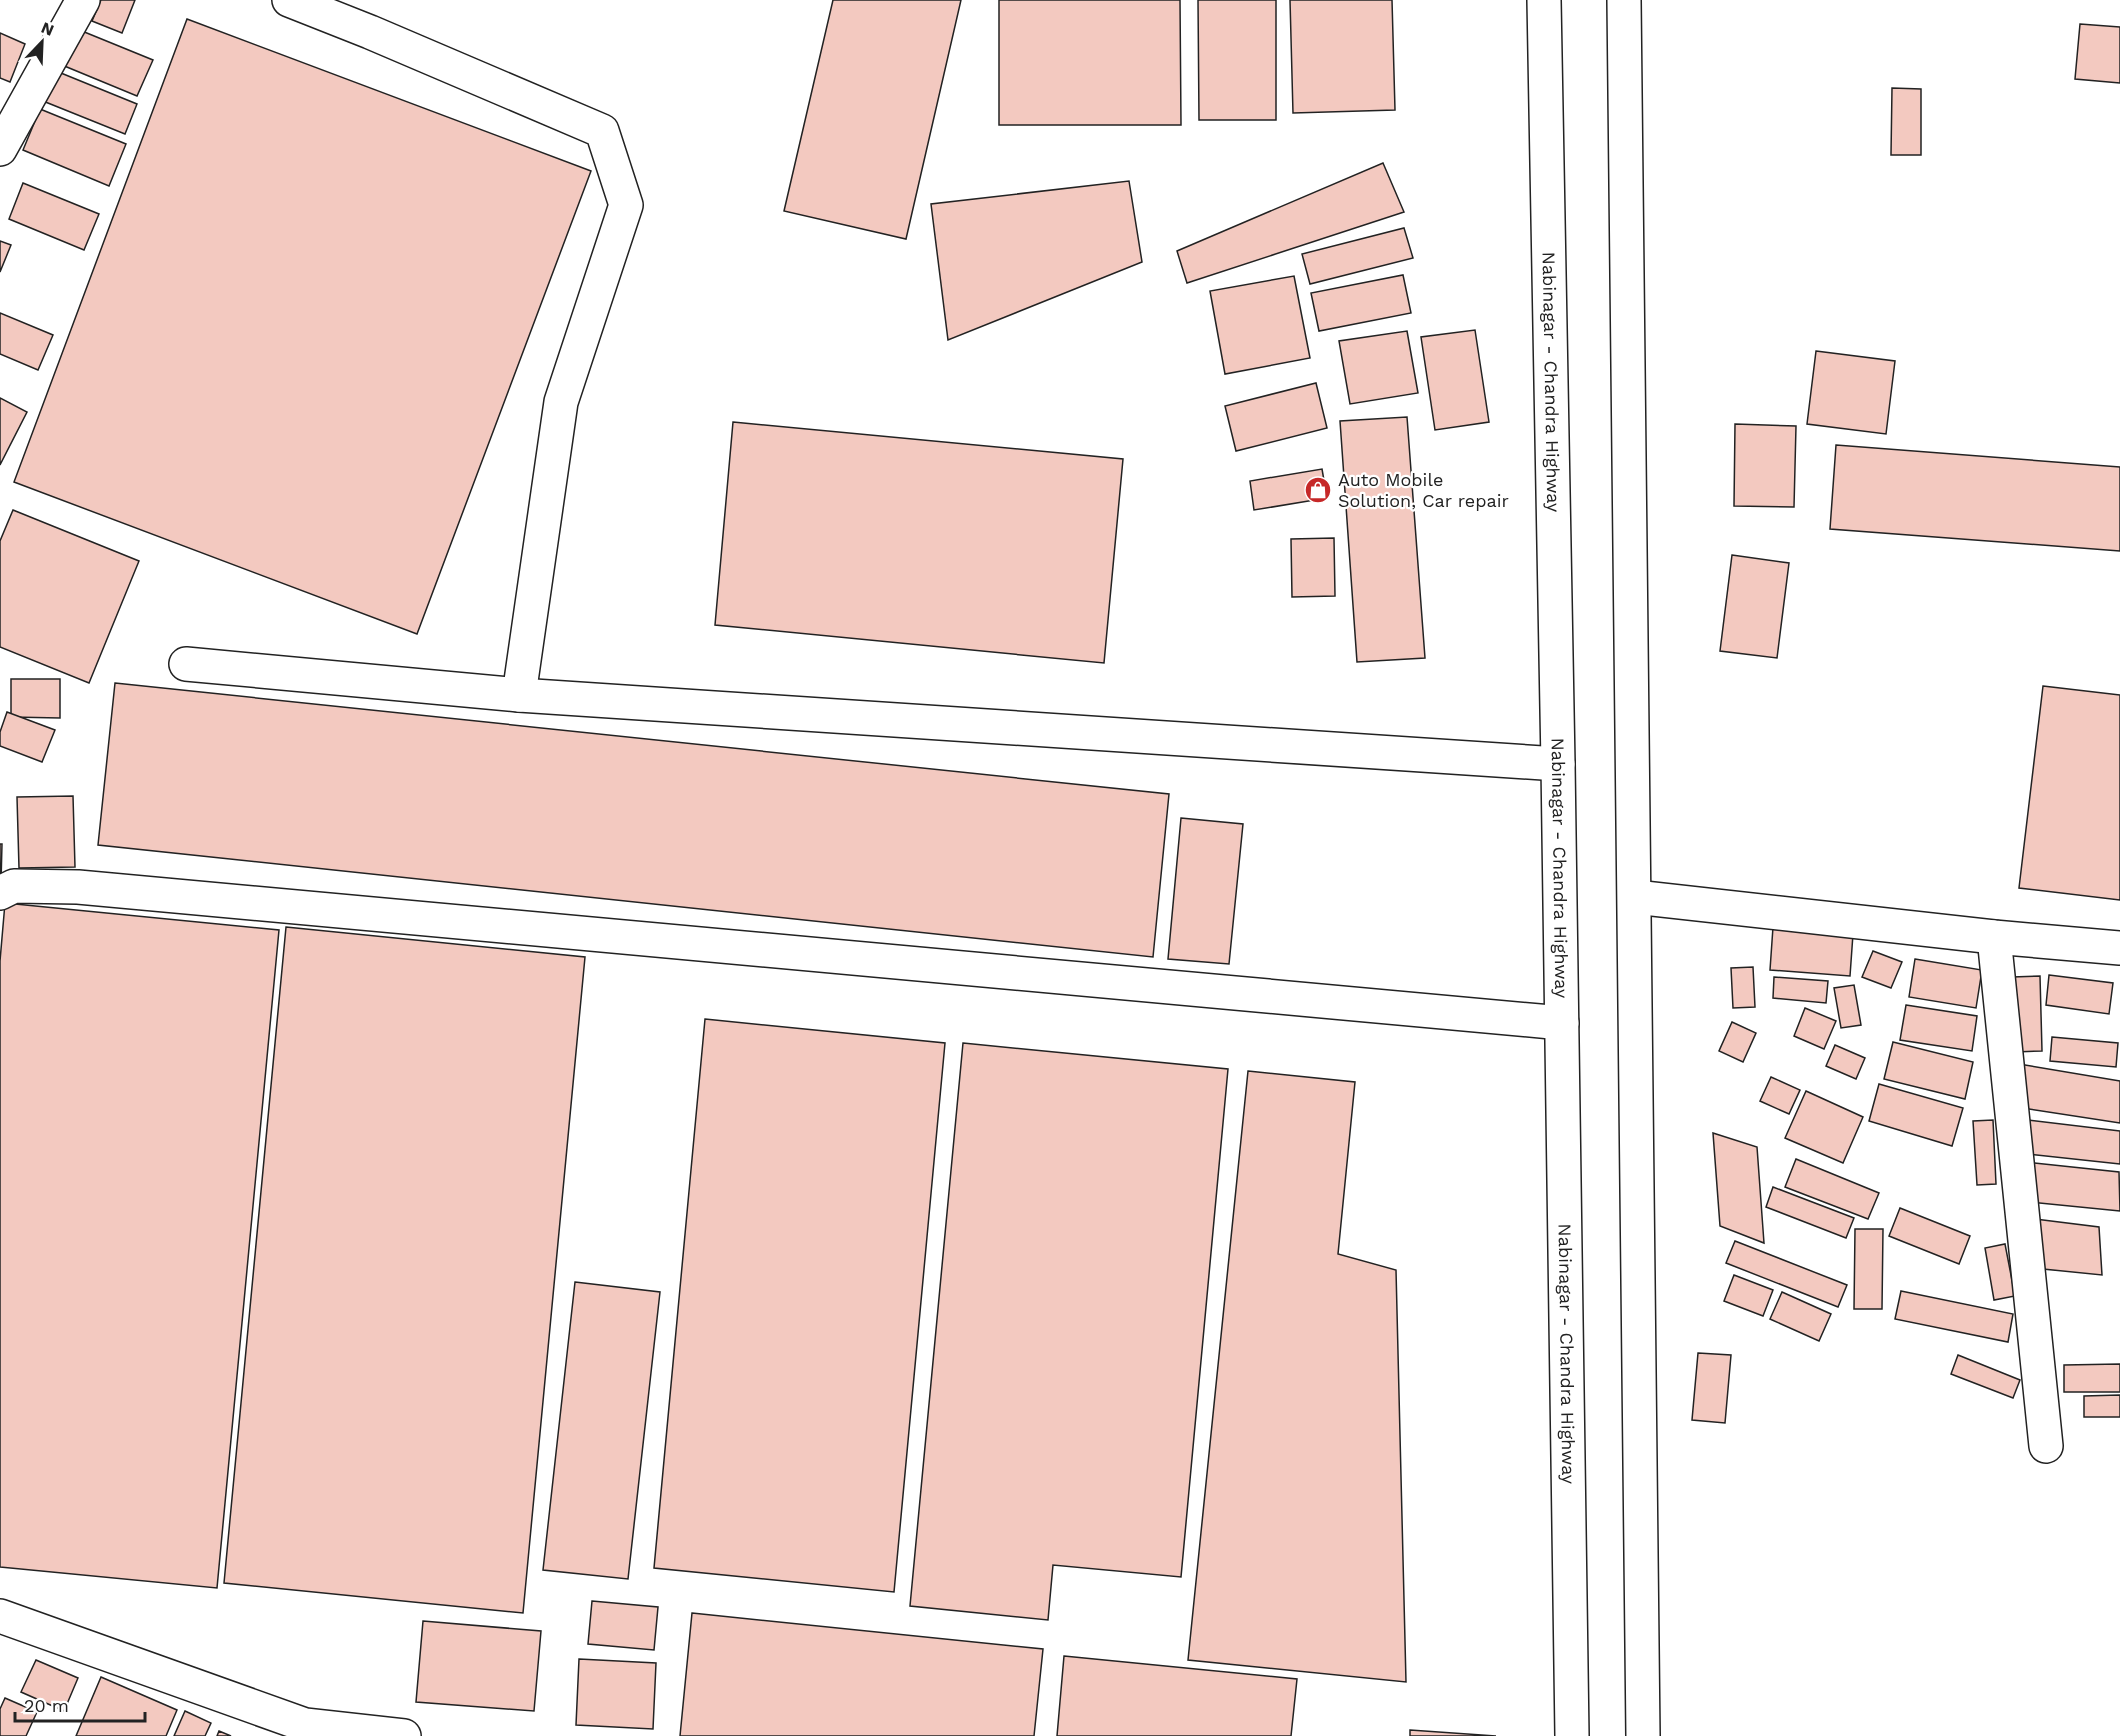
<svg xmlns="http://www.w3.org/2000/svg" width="2120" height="1736" viewBox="0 0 2120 1736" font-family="'Work Sans',sans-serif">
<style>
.building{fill:#f3c9c0;stroke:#222;stroke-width:1.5}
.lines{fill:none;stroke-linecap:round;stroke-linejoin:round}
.minor-casing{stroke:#222;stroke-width:36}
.trunk-casing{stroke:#222;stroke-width:36}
.minor{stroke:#fff;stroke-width:33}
.trunk{stroke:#fff;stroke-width:33}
.labels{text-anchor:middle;stroke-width:4.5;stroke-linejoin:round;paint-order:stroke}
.street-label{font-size:18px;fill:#222;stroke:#fff}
.poi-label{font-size:18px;fill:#222;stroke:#fff;text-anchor:start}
</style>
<rect width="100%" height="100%" fill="#fff"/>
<g class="building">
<path d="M101,0H135L122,33L92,21Z"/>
<path d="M833,0H961L906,239L784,211Z"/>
<path d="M999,0H1180L1181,125H999Z"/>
<path d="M1198,0H1276V120H1199Z"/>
<path d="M1290,0H1392L1395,110L1293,113Z"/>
<path d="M187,19L591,171L417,634L14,482Z"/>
<path d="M2080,24L2120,27V83L2075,79Z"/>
<path d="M77,29L153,60L137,96L62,65Z"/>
<path d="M0,33L25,44L10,82L0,78Z"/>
<path d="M56,71L137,104L125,134L43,101Z"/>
<path d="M1892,88L1921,89V155H1891Z"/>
<path d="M40,109L126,144L109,186L23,150Z"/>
<path d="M1383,163L1404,212L1187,283L1177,251Z"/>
<path d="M1129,181L1142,262L948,340L931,204Z"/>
<path d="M23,183L99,214L84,250L9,219Z"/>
<path d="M1404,228L1413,258L1310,284L1302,254Z"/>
<path d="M0,241L11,245L0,272Z"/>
<path d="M1403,275L1411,313L1319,331L1311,293Z"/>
<path d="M1294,276L1310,358L1225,374L1210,291Z"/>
<path d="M0,313L53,335L38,370L0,354Z"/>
<path d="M1475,330L1489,422L1435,430L1421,337Z"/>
<path d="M1407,331L1418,393L1350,404L1339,341Z"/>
<path d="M1816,351L1895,361L1886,434L1807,424Z"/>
<path d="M1316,383L1327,428L1236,451L1225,406Z"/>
<path d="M0,398L27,412L0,465Z"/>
<path d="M1407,417L1425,658L1357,662L1340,421Z"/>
<path d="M733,422L1123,459L1104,663L715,625Z"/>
<path d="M1735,424L1796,426L1794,507L1734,506Z"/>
<path d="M1836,445L2120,467V551L1830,529Z"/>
<path d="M1322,469L1327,498L1254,510L1250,481Z"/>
<path d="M13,510L139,561L89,683L0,647V541Z"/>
<path d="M1334,538L1335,596L1292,597L1291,539Z"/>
<path d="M1732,555L1789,563L1777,658L1720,651Z"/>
<path d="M11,679H60V718L11,717Z"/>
<path d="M115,683L1169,794L1153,957L98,845Z"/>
<path d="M2043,686L2120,695V900L2019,888Z"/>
<path d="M7,712L55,730L42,762L0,746V732Z"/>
<path d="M73,796L75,867L19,868L17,797Z"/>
<path d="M1181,818L1243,824L1229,964L1168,959Z"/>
<path d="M0,844H2L1,883H0Z"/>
<path d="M5,903L279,930L217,1588L0,1567V961Z"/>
<path d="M286,927L585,957L523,1613L224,1583Z"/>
<path d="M1773,927L1853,934L1850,976L1770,970Z"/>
<path d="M1873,951L1902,962L1891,988L1862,977Z"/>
<path d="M1915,959L1982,970L1976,1008L1909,997Z"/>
<path d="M1753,967L1755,1007L1733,1008L1731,968Z"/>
<path d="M2049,975L2113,983L2109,1014L2046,1005Z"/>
<path d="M2040,976L2042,1051L2015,1052L2012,977Z"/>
<path d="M1774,977L1828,981L1826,1003L1773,998Z"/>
<path d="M1854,985L1861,1025L1841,1028L1834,988Z"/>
<path d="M1906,1005L1977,1016L1972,1051L1900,1040Z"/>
<path d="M1805,1008L1836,1021L1824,1049L1794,1036Z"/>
<path d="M705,1019L945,1043L894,1592L654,1568Z"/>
<path d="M1732,1022L1756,1033L1743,1062L1719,1051Z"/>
<path d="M2052,1037L2118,1043L2116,1067L2050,1061Z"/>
<path d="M1893,1042L1973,1062L1965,1099L1884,1079Z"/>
<path d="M963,1043L1228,1069L1181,1577L1053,1565L1048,1620L910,1606Z"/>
<path d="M1835,1045L1865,1058L1856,1079L1826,1066Z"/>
<path d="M2013,1063L2120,1081V1123L2016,1107Z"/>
<path d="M1248,1071L1355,1082L1338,1254L1396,1270L1406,1682L1188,1660Z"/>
<path d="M1771,1077L1800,1090L1789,1114L1760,1101Z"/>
<path d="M1879,1084L1963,1108L1952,1146L1869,1121Z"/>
<path d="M1806,1091L1863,1117L1843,1163L1785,1138Z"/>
<path d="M2020,1119L2120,1131V1164L2027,1154Z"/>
<path d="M1993,1120L1996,1184L1977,1185L1973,1121Z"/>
<path d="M1713,1133L1757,1147L1764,1243L1720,1226Z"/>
<path d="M1796,1159L1879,1193L1868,1219L1785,1187Z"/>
<path d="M2024,1162L2119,1172L2120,1211L2030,1202Z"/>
<path d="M1773,1187L1854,1218L1846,1238L1766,1207Z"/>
<path d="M1900,1208L1970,1236L1959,1264L1889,1236Z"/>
<path d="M2035,1219L2099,1227L2102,1275L2043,1269Z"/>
<path d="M1855,1229H1883L1882,1309H1854Z"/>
<path d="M1735,1241L1847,1285L1838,1307L1726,1263Z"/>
<path d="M2005,1244L2015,1296L1994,1300L1985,1248Z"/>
<path d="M1734,1275L1773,1290L1763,1316L1724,1301Z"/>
<path d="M575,1282L660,1292L628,1579L543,1570Z"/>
<path d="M1901,1291L2013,1314L2008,1342L1895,1319Z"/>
<path d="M1782,1292L1831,1314L1819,1341L1770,1319Z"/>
<path d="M1698,1353L1731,1355L1725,1423L1692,1420Z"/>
<path d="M1958,1355L2020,1380L2013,1398L1951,1374Z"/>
<path d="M2120,1364V1392H2064V1365Z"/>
<path d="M2120,1395V1417H2084V1396Z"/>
<path d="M592,1601L658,1607L654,1650L588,1644Z"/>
<path d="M692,1613L1043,1649L1034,1736H680Z"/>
<path d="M423,1621L541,1631L534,1711L416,1702Z"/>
<path d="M1064,1656L1297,1679L1291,1736H1057Z"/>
<path d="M579,1659L656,1663L653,1729L576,1725Z"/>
<path d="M36,1660L78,1678L64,1711L21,1692Z"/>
<path d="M101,1677L177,1710L166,1736H76Z"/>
<path d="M5,1698L37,1712L26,1736H0V1709Z"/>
<path d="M185,1711L211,1723L205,1736H174Z"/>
<path d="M1410,1730L1496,1736H1410Z"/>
<path d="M219,1731L231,1736H217Z"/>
</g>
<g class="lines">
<defs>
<g id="minor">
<path d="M289,0L370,32L602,131L626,205L561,402L519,695"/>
<path d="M0,149L83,0"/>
<path d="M186,664L519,695L1558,764"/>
<path d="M0,893L14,886L78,887L1562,1023"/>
<path d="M1635,897L1994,937L2120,948"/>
<path d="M1994,937L2046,1446"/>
<path d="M0,1616L305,1725L404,1736"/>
</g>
<g id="trunk">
<path id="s1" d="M1544,0L1558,764L1572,1736"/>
<path d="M1624,0L1643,1736"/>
</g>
</defs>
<use href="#minor" class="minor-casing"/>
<use href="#trunk" class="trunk-casing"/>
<use href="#minor" class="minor"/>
<use href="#trunk" class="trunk"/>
</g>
<defs>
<symbol id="shop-disc" viewBox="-11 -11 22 22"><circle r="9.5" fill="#c62828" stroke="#fff"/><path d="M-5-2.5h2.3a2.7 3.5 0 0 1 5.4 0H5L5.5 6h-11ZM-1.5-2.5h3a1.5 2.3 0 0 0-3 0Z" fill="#fff"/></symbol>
</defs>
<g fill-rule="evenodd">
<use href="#shop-disc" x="1303" y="475" width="30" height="30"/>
</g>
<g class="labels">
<g class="street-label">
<text dy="6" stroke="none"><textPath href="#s1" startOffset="382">Nabinagar - Chandra Highway</textPath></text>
<text dy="6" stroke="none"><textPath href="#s1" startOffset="868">Nabinagar - Chandra Highway</textPath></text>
<text dy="6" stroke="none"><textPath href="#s1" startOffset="1354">Nabinagar - Chandra Highway</textPath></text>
</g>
<g class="poi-label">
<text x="1338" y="486">Auto Mobile<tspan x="1338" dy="21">Solution, Car repair</tspan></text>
</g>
</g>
<g transform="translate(42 42) rotate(23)" stroke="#ffffff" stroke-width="4.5" paint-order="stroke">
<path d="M0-4.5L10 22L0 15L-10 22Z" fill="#222222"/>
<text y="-9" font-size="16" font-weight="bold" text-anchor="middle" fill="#222222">N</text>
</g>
<path d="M15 1712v9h130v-9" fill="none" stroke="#222222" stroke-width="3"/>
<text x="24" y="1712" font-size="18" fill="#222222" stroke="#ffffff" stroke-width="4.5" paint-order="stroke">20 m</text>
</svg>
